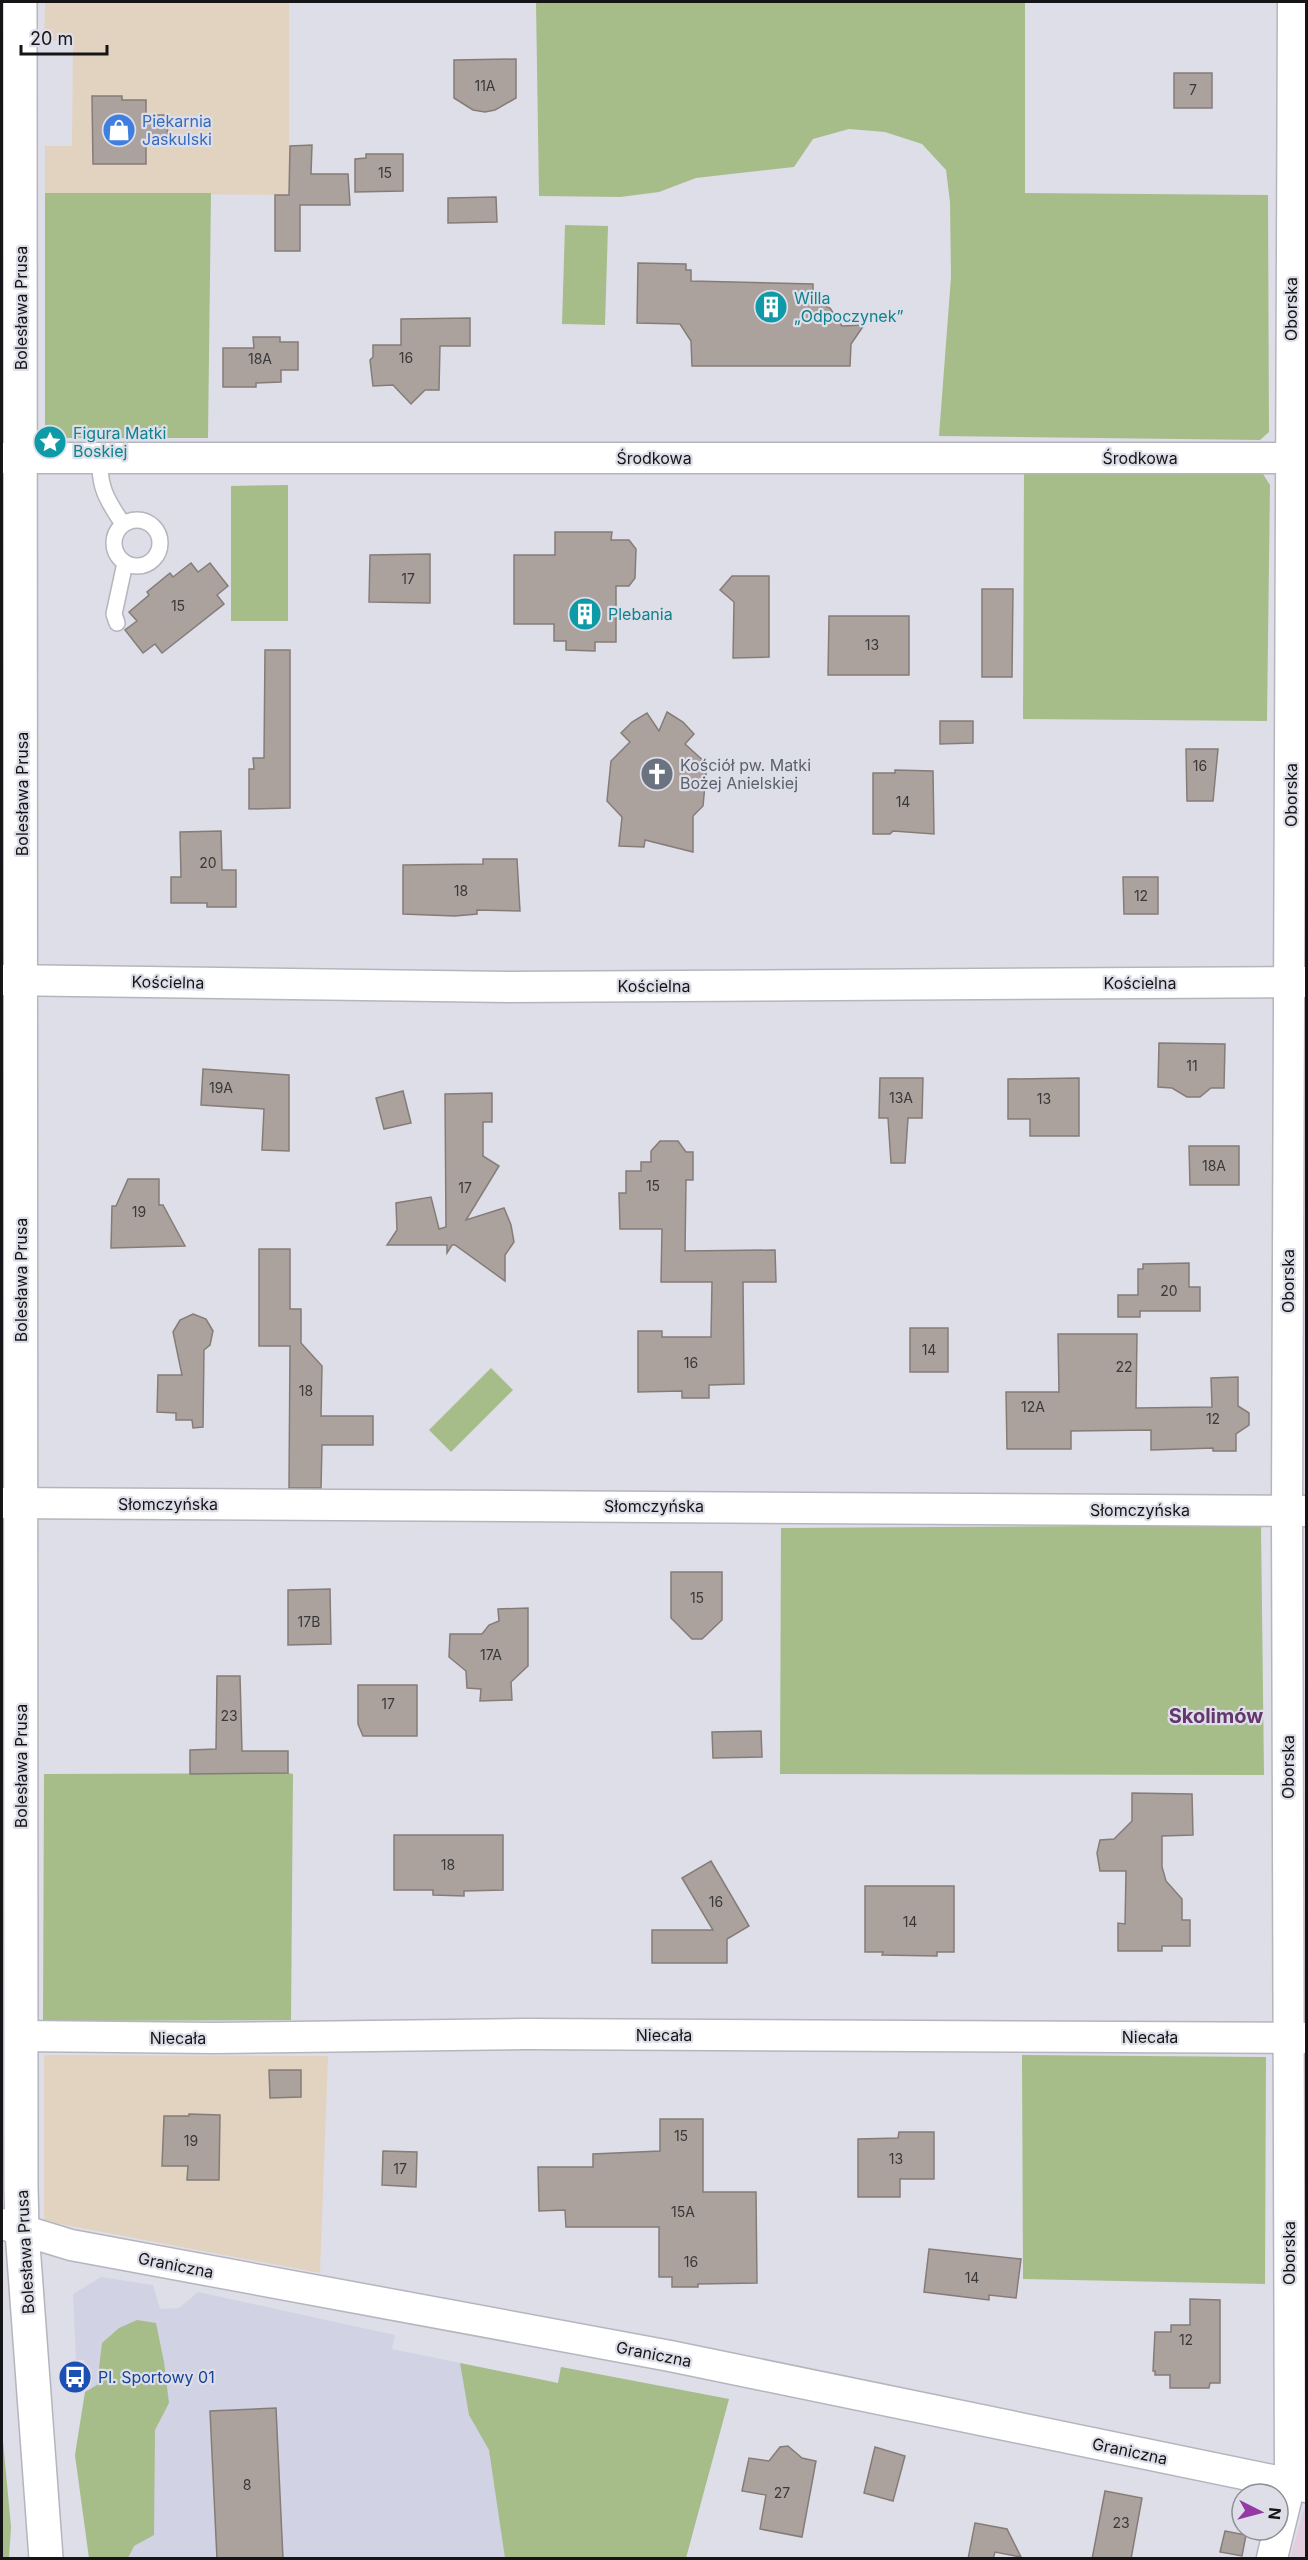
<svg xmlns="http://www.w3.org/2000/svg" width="1308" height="2560" viewBox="0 0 1308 2560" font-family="Inter,sans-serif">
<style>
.commercial{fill:#e2d3c0}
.built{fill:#d1d2e3}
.medical{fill:#e2cede}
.green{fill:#a6bd8a}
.building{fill:#aba29d;stroke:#857c78;stroke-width:1.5}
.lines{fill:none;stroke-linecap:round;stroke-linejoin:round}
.service-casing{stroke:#b5b5be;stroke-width:18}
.minor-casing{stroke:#b5b5be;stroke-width:33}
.tertiary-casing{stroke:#b5b5be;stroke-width:36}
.service{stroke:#fff;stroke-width:15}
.minor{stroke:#fff;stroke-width:30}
.tertiary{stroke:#fff;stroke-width:33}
.labels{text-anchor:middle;stroke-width:4.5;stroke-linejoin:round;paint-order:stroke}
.number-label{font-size:14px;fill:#3a3839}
.shop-label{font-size:16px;fill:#366cbe;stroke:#dedee8;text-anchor:start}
.culture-label{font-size:16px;fill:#0d838f;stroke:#dedee8;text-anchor:start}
.street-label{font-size:16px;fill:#151518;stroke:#dedee8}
.worship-label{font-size:16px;fill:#5b616d;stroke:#dedee8;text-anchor:start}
.transit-label{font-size:16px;fill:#164399;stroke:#dedee8;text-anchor:start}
.quarter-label{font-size:20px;font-weight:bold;fill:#64386d;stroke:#dedee8}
</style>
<rect width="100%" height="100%" fill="#dedee8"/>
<g class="commercial">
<path d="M45,2H289V195L45,193V146H72L73,41L44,40Z"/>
<path d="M44,2055L328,2056L320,2273L44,2221Z"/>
</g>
<path class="built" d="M101,2277L153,2285L160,2309L179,2308L198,2292L395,2335L392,2349L460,2363L558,2383L561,2367L729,2399L686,2558H89L75,2455L85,2392L84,2360H76L73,2294Z"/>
<path class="medical" d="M1306,2508V2558H1290L1304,2509Z"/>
<g class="green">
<path d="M536,2H1025V193L1268,195L1269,432L1260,440L939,436L951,277L950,202L946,170L922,144L885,132L849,129L813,139L794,167L696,178L659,192L620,197L539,196Z"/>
<path d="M45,193H211L208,438H51L45,427Z"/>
<path d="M565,225L608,226L605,325L562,324Z"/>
<path d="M1024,474H1263L1270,485L1267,721L1023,719Z"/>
<path d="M288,485V621H231V486Z"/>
<path d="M491,1368L513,1390L451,1452L429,1430Z"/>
<path d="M1261,1525L1264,1775L780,1774L781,1528Z"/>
<path d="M288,1773L293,1774L291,2020L43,2021L44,1774Z"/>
<path d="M1022,2055L1266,2057L1265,2284L1023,2279Z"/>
<path d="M137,2320L156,2323L164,2362L169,2403L155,2430L154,2535L134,2546L128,2558H89L75,2455L85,2392L97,2385L102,2343L119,2328Z"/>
<path d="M460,2363L558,2383L561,2367L729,2399L686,2558H505L489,2450L469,2415Z"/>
<path d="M2,2431L11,2527L9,2558H2Z"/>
</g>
<g class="building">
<path d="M516,59V98L495,110L485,112L473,110L454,98V60Z"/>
<rect x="1174" y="73" width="38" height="35"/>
<path d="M92,96H122V100H146V115H168L167,145H146V164H93Z"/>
<path d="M312,145L311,174H348L350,205H300V251H275V195H289L290,146Z"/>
<path d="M366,154H403V191L355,192V159L366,158Z"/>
<path d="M496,197L497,222L448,223V198Z"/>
<path d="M638,263L686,264V270H691V281L813,284V301L830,308L842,326L864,325L851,344L850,366H692L691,341L680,324L637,323Z"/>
<path d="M470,318V346H440L439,390H425L411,404L393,385L373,386L370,360L373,357V345H401V319Z"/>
<path d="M253,337H280V342H298V370H281V382L256,383V387H223V348H254Z"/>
<path d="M555,532H612L611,540H629L636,549L635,578L629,586H616V642H595V651L566,650V641H554V624H514V555H555Z"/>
<path d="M430,554V603L369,602L370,555Z"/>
<path d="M191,563L198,572L210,563L228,586L217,595L224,604L162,653L155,644L143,653L125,630L137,621L129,612L149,595L147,592L170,573L173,577Z"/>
<path d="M732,576H769V657L733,658L734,602L720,590Z"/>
<path d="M982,589H1013L1012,677H982Z"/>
<path d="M829,616H909V675H828Z"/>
<path d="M265,650H290V808L249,809V769H254L253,758H264Z"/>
<path d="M667,712L683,722L694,734L685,744L707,764L703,806L693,816V852L645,840L644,847L619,846L622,817L607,801L611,761L630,742L621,733L632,722L647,713L659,731Z"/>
<path d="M940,721H973V743L940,744Z"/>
<path d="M1186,749H1218L1213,801H1187Z"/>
<path d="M895,770L933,771L934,834L893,831L890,834H873V773H895Z"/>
<path d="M221,831L222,870H236V907H207V903H171V877H181L180,832Z"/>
<path d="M483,859H517L520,911L477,910V914L455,916L403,914V865L483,864Z"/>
<path d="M1123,877H1158V914H1124Z"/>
<path d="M1159,1043L1225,1044L1224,1088H1211L1200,1097H1187L1172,1088L1158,1087Z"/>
<path d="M203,1069L289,1075V1151L262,1150L264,1109L201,1105Z"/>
<path d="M880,1078H923L922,1118H908L905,1163H891L888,1118H879Z"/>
<path d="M1079,1078V1136H1030V1119H1008V1079Z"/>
<path d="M403,1091L411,1123L384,1129L376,1098Z"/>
<path d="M492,1093V1122H483V1156L499,1166L466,1220L504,1208L511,1225L514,1242L505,1255V1281L455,1245H452L447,1253V1245H387L397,1230L396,1203L431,1197L439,1229L446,1227L445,1094Z"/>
<path d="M660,1141H678L686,1152H693V1180H686L685,1251L775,1250L776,1282H743L744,1384L709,1385V1398H682V1391L638,1392V1331H662V1337H711L712,1282H661L662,1229H620L619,1193H626V1171H641V1162H651V1151Z"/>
<path d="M1189,1146H1239V1185H1190Z"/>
<path d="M128,1179H159V1205H163L185,1246L111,1248L112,1206H116Z"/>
<path d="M259,1249H290V1309H301V1343L322,1366L321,1416H373V1445H322L321,1488H289L290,1346H259Z"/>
<path d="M1189,1263V1287H1200V1311H1140V1317H1118V1295H1138V1269H1143V1264Z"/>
<path d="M193,1314L206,1319L213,1331L210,1345L204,1350L203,1427L193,1428L192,1420H176V1413L157,1412L158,1375H182L173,1332L180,1320Z"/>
<rect x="910" y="1328" width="38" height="44"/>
<path d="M1058,1334H1137L1136,1408L1212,1407L1211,1378L1238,1377V1406L1249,1413V1425L1236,1434V1451H1213V1448L1151,1450V1430L1071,1431V1449H1007L1006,1392H1059Z"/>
<path d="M671,1572H722V1620L702,1639H692L671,1618Z"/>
<path d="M330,1589L331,1644L288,1645V1590Z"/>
<path d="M528,1608V1666L511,1682L512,1700L480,1701L481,1689L467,1688L466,1671L449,1657L450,1634H482L489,1625L499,1621L498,1609Z"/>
<path d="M217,1676H240L242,1751H288V1773L190,1774V1750L216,1749Z"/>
<path d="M358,1685H417V1736H363L358,1724Z"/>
<path d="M761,1731L762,1757L713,1758L712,1732Z"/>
<path d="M1132,1793L1192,1794L1193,1835L1162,1836V1867L1166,1881L1182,1899V1920H1190V1946H1162V1951H1118V1923L1125,1924L1126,1871H1100L1097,1853L1100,1840L1114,1839L1132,1821Z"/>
<path d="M394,1835H503V1890L464,1891V1896L433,1895V1890H394Z"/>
<path d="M711,1861L749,1926L727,1939V1963H652V1930H713L682,1878Z"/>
<path d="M865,1886H954V1952H937V1956L882,1955L883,1952H865Z"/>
<path d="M269,2070H301V2097L270,2098Z"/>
<path d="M189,2114L220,2115L219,2180H187L188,2166H162L164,2116H189Z"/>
<path d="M660,2119H703V2192H756L757,2283L698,2284V2287H672V2277H659V2227H566L565,2210L539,2211L538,2167H593V2154L660,2151Z"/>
<path d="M899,2132H934V2179H900V2197H858V2139L898,2138Z"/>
<path d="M383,2151L417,2152L416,2187L382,2185Z"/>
<path d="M929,2249L1021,2259L1016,2298L989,2295V2300L924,2292Z"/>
<path d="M1190,2299L1220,2300V2383H1210L1209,2388H1170V2375H1155V2371H1153L1155,2332H1171V2325H1190Z"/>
<path d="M276,2408L283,2559H217L210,2411Z"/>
<path d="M788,2446L802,2458L816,2461L802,2537L760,2529L766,2495L742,2491L749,2458L769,2461L780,2447Z"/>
<path d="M875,2447L905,2456L893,2501L864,2493Z"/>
<path d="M1105,2491L1142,2498L1131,2559H1092Z"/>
<path d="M975,2523L1007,2529L1021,2557L995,2552L993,2559H968Z"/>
<path d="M1225,2531L1246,2535L1242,2556L1220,2552Z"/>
</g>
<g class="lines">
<defs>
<g id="service">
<path d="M101,457C97,485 108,502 123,524"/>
<circle cx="137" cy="543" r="23"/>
<path d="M117,623L114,614L125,563"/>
</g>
<g id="minor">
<path d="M2,458H1306"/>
<path d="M2,980L509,987L1306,982"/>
<path d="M2,1503L1306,1511"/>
<path d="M21,2036L213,2038L526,2034L1306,2038"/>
<path d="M2,2224L71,2245L670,2356L1306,2487"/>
<path d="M1272,2558L1290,2484L1287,1511L1293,2"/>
</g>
<path id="tertiary" d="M20,2L21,2186L22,2231L46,2558"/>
</defs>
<use href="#service" class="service-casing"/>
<use href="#minor" class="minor-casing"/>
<use href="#tertiary" class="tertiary-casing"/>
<use href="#service" class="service"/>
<use href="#minor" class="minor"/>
<use href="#tertiary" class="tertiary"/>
</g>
<defs>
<symbol id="shop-disc" viewBox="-11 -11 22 22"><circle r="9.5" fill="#3f7fe0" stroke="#dedee8"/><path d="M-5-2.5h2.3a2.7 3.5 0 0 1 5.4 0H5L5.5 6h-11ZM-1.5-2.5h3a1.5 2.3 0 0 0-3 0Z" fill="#fff"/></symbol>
<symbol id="building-disc" viewBox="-11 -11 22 22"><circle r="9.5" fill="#0f9aa8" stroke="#dedee8"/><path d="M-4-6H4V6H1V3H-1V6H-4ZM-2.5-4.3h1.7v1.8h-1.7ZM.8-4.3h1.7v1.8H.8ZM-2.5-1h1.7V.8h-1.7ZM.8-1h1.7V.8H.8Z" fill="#fff"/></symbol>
<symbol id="sight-disc" viewBox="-11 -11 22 22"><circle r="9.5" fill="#0f9aa8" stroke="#dedee8"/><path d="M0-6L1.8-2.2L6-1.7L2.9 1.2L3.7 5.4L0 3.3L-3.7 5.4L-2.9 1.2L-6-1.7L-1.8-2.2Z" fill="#fff"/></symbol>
<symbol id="church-disc" viewBox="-11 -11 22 22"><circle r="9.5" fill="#6b7280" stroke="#dedee8"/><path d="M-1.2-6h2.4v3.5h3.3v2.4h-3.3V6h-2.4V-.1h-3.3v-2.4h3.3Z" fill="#fff"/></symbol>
<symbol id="bus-disc" viewBox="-11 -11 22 22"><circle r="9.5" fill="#1a4fb4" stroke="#dedee8"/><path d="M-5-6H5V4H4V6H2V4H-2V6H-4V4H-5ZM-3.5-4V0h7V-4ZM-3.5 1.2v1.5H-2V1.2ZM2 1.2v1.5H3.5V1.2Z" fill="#fff"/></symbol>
</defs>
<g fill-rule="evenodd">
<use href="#shop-disc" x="100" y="111" width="38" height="38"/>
<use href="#building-disc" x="752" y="288" width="38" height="38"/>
<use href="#sight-disc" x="31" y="423" width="38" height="38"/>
<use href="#building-disc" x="566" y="595" width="38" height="38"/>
<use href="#church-disc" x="638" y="755" width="38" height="38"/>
<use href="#bus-disc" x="56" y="2358" width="38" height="38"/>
</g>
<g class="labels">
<g class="number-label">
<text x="485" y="91">11A</text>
<text x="1193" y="95">7</text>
<text x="385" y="178">15</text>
<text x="406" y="363">16</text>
<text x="260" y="364">18A</text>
<text x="408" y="584">17</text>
<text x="178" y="611">15</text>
<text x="872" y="650">13</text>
<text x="1200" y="771">16</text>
<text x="903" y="807">14</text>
<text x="208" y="868">20</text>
<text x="461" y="896">18</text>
<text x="1141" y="901">12</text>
<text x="1192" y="1071">11</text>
<text x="221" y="1093">19A</text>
<text x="901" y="1103">13A</text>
<text x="1044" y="1104">13</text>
<text x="1214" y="1171">18A</text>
<text x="653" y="1191">15</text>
<text x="465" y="1193">17</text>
<text x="139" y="1217">19</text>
<text x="1169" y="1296">20</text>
<text x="929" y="1355">14</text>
<text x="691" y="1368">16</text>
<text x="1124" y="1372">22</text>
<text x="306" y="1396">18</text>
<text x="1033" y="1412">12A</text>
<text x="1213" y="1424">12</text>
<text x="697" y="1603">15</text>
<text x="309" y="1627">17B</text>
<text x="491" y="1660">17A</text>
<text x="388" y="1709">17</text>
<text x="229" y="1721">23</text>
<text x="448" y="1870">18</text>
<text x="716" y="1907">16</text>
<text x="910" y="1927">14</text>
<text x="681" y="2141">15</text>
<text x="191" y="2146">19</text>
<text x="896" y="2164">13</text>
<text x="400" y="2174">17</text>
<text x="683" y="2217">15A</text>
<text x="691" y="2267">16</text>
<text x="972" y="2283">14</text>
<text x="1186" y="2345">12</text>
<text x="247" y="2490">8</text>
<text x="782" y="2498">27</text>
<text x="1121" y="2528">23</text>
</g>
<g class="shop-label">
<text x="142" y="127">Piekarnia<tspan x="142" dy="18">Jaskulski</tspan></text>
</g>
<g class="culture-label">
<text x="794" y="304">Willa<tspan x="794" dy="18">„Odpoczynek”</tspan></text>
<text x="73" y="439">Figura Matki<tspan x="73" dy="18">Boskiej</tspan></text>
<text x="608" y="620">Plebania</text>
</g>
<g class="street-label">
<text transform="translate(21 308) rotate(-90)" y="6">Bolesława Prusa</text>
<text transform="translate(1291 309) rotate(-90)" y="6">Oborska</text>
<text x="654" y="464">Środkowa</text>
<text x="1140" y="464">Środkowa</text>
<text transform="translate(22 794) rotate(-90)" y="6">Bolesława Prusa</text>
<text transform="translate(1291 795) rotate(-90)" y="6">Oborska</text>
<text transform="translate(168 982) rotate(1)" y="6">Kościelna</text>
<text x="1140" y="989">Kościelna</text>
<text x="654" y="992">Kościelna</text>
<text transform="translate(21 1280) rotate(-90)" y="6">Bolesława Prusa</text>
<text transform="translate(1288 1281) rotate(-90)" y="6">Oborska</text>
<text x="168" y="1510">Słomczyńska</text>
<text x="654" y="1512">Słomczyńska</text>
<text x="1140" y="1516">Słomczyńska</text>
<text transform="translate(21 1766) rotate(-90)" y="6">Bolesława Prusa</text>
<text transform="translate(1288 1767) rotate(-90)" y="6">Oborska</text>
<text x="664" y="2041">Niecała</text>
<text x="1150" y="2043">Niecała</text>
<text x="178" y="2044">Niecała</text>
<text transform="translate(25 2252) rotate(-93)" y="6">Bolesława Prusa</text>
<text transform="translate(1289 2253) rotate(-90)" y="6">Oborska</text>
<text transform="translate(176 2265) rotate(11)" y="6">Graniczna</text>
<text transform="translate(654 2354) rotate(11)" y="6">Graniczna</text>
<text transform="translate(1130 2451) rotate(12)" y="6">Graniczna</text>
</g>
<g class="worship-label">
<text x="680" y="771">Kościół pw. Matki<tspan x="680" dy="18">Bożej Anielskiej</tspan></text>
</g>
<g class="transit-label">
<text x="98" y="2383">Pl. Sportowy 01</text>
</g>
<g class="quarter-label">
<text x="1216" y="1723">Skolimów</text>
</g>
</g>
<rect width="1308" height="2560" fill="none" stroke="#151518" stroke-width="6"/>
<g transform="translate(1260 2512) rotate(96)"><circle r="28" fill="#dedee8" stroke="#8e8e95" stroke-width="1.5"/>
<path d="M0-4.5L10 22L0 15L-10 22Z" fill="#933aa6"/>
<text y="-9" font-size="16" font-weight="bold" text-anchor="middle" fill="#151518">N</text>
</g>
<path d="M21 45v9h86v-9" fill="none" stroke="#151518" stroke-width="3"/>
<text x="30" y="45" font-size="18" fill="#151518" stroke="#dedee8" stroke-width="4.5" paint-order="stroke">20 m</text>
</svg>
